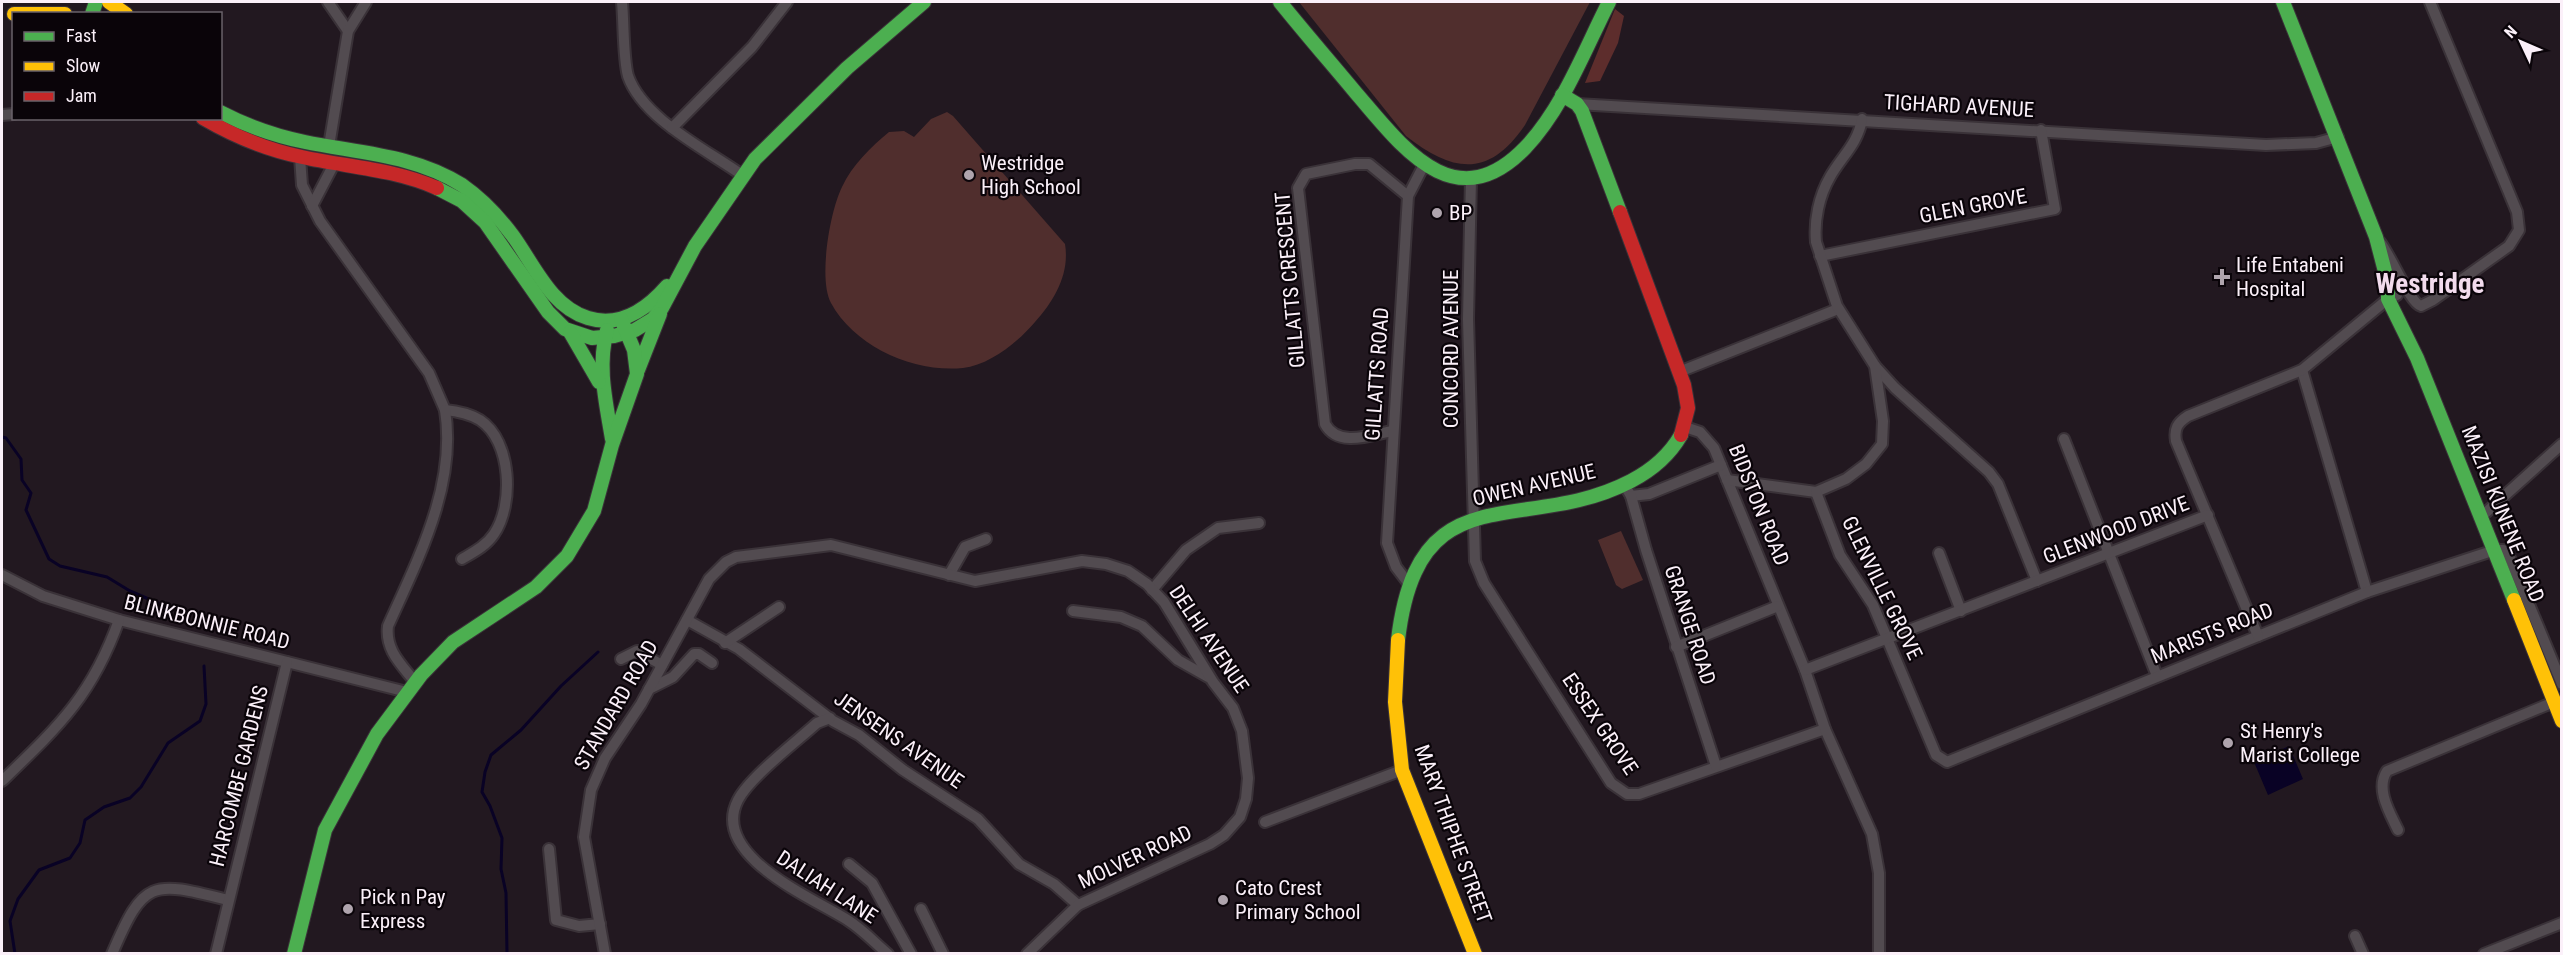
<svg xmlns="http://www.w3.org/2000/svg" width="2563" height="955" viewBox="0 0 2563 955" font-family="'Roboto Condensed',sans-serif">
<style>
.green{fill:#502e2d}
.forest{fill:#5d2d2c}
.water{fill:#090225}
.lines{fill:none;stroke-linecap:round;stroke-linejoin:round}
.stream{stroke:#090225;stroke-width:3}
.street-casing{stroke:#3a3238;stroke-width:14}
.fast-casing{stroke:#3a3238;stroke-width:16}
.slow-casing{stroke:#3a3238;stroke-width:16}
.jam-casing{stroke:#3a3238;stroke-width:16}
.street{stroke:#524b50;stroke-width:10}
.fast{stroke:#4caf50;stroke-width:14}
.slow{stroke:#ffc107;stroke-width:14}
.jam{stroke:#c62828;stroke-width:14}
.poi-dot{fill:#afa4ad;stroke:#0a0409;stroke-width:2}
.labels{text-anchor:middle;stroke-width:4.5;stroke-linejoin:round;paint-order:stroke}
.street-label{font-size:21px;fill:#fbf0f9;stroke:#0a0409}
.poi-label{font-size:21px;fill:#fbf0f9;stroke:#0a0409;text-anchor:start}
.district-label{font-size:27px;font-weight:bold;fill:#f2dbed;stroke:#0a0409}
</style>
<rect width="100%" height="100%" fill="#221820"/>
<g class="green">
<path d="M1299,2H1590L1525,125C1489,178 1453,173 1406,136Z"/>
<path d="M947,112L953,116L1065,244C1070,274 1054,301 1035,322C1018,342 990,365 963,368C914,373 855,347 831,303C818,279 830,211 842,187C852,165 871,147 889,132L904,131L914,137L931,119Z"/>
<path d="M1621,531L1643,580L1622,589L1616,585L1598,540Z"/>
</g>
<path class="forest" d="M1615,9L1624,16L1618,43L1600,81L1585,83Z"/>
<path class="water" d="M2289,746L2303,779L2268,795L2254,762Z"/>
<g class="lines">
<g class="stream">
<path d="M2,437L6,438L21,459L22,480L31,493L26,510L49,559L60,566L107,577L130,591L158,603"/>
<path d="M15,954L10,921L18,899L39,870L70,858L80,843L85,820L104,807L130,798L141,787L168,743L200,721L206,704L204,666"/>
<path d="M507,954L506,893L501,869L502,838L490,806L482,792L485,772L491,755L521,730L561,686L598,652"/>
</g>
<defs>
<g id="street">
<path d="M328,2L348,31"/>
<path d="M622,2C624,22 623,58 628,76C643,119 707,150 742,175"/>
<path d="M1577,104L2266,145L2316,143L2338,137"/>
<path d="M2,115L14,114"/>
<path d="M672,128L752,47L787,2"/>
<path d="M329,146L348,31L366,2"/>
<path d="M300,157L302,185L320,221L429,373L445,410C456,411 470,414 480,420C512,441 514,505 494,534C486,546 474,552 462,559"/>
<path d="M1471,178L1468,319L1475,561L1484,583L1611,783L1627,794H1639L1825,729"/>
<path d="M312,206L335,162"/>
<path d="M2380,242C2391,256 2410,303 2421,306L2433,300L2509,246L2519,230L2517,212L2430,2"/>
<path d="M1820,256L2055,209L2041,130"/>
<path d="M1875,366L1895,388L1989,472L1998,484L2037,581"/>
<path d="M2302,370L2367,592"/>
<path d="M1679,372L1838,309"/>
<path d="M1685,427L1700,432L1714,448L1805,670L1825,729L1872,834L1879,873V954"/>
<path d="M1392,431C1371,435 1338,448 1325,424L1298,188L1306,174L1355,164H1369L1408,196"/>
<path d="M2064,439L2157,676"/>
<path d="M1727,480L1816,492L1846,479L1866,464L1882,444L1883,421L1875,366L1837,306L1816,242C1814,220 1819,196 1830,177C1841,157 1858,144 1862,119"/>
<path d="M1628,491L1631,496L1649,494L1721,465"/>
<path d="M1816,492L1840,555L1873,605L1936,755L1947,762L2367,592L2495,550H2503L2509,556L2562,684"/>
<path d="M1631,496L1646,550L1716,766"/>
<path d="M2482,516L2562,444"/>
<path d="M1939,553L1961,611"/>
<path d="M2,575L43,596L119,620L407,692"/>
<path d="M949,575L965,547L986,539"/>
<path d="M1409,584L1396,567L1387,543L1408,196L1424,165"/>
<path d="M1152,590L1186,550L1218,528L1259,523"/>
<path d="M1073,611L1121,617L1142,626L1178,660L1208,677"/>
<path d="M687,620L739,649L833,721L859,735L903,770L978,819L1019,864L1054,884L1078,905"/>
<path d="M2258,636L2176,441C2174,429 2177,423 2188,416L2302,370L2388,299L2397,295"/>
<path d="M725,643L779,607"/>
<path d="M1676,647L1778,606"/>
<path d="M621,659L637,651L662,665"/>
<path d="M1805,670L2208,515"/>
<path d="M415,682C401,664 385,650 388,626C418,559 457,485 445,410"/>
<path d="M649,689L673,677L694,654H699L712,663"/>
<path d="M830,718L817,723C796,742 750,777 738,800C709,856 815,899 849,921C863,930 875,943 888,954"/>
<path d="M2,781C58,727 92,696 119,620"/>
<path d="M1265,822L1402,770"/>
<path d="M2398,830C2390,813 2375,789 2387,771L2554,702"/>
<path d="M549,849L556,920L579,926L600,924"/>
<path d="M849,864L872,883L911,954"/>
<path d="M921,909L943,954"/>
<path d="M2355,936L2363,954"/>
<path d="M112,954C144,878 152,881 228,900"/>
<path d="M216,954L287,662"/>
<path d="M605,954L584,837L591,790L605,758L641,704L709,579L726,562L736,557L831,545L975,581L1082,561L1106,564L1128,571L1147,584L1164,602L1213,682L1233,708L1242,731L1248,778L1246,799L1240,817L1224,835L1210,844L1078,905L1027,954"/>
<path d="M2484,954L2562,923"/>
</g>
<g id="fast">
<path d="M1280,2C1305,33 1331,63 1356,93C1401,145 1454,221 1525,148C1563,108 1584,51 1609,2"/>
<path d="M2283,2L2376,237L2388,283V299L2417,358L2514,600"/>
<path d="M92,14L96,2"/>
<path d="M1562,95L1577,104L1582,111L1620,212"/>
<path d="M220,112C247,126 275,136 305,142C359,153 415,155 462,185C482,199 499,217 513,236C534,265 551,307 588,318C620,328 647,309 667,286"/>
<path d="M437,188L462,201L485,222L548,312L565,329L592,338L614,336L635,330L653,319L662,308L695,246L755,159L847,68L924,2"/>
<path d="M607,330C597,367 606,402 612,439"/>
<path d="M570,332L599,382"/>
<path d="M638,370L660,314"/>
<path d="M1398,640C1418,469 1524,537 1631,481C1652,470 1669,456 1681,435"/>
<path d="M294,954L325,830L377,734L421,675L453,642L536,587L567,556L594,511L612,445L637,374L634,350L621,319"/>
</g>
<g id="slow">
<path d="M109,2L126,14"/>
<path d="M14,14H65"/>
<path d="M2514,600L2562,721"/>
<path d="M1398,640L1395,702L1402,770L1475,954"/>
</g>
<g id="jam">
<path d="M203,118C234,136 267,150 302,157C347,167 394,169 437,188"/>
<path d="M1620,212L1684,385L1688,408L1681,435"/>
</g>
</defs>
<use href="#street" class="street-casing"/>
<use href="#fast" class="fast-casing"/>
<use href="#slow" class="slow-casing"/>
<use href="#jam" class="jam-casing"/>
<use href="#street" class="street"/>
<use href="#fast" class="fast"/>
<use href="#slow" class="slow"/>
<use href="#jam" class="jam"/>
</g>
<g class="poi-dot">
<circle cx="969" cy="175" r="6"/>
<circle cx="1437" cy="213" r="6"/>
<path d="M2219 268h6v6h6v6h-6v6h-6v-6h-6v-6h6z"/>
<circle cx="2228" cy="743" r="6"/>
<circle cx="1223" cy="900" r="6"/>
<circle cx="348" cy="909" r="6"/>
</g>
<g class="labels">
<g class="street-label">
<text transform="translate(1959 106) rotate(3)" y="7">TIGHARD AVENUE</text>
<text transform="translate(1973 206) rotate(-11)" y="7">GLEN GROVE</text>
<text transform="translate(1290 280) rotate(-95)" y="7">GILLATTS CRESCENT</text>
<text transform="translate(1451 349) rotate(-90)" y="7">CONCORD AVENUE</text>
<text transform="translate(1377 374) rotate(-86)" y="7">GILLATTS ROAD</text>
<text transform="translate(1534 485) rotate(-13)" y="7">OWEN AVENUE</text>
<text transform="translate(1759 505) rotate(68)" y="7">BIDSTON ROAD</text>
<text transform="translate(2503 514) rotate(68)" y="7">MAZISI KUNENE ROAD</text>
<text transform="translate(2116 530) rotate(-21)" y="7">GLENWOOD DRIVE</text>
<text transform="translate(1882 588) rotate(64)" y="7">GLENVILLE GROVE</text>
<text transform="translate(207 622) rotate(14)" y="7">BLINKBONNIE ROAD</text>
<text transform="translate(1690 625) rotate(72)" y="7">GRANGE ROAD</text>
<text transform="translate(2212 633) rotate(-22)" y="7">MARISTS ROAD</text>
<text transform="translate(1209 639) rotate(56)" y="7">DELHI AVENUE</text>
<text transform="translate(616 705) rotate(-60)" y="7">STANDARD ROAD</text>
<text transform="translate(1600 724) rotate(56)" y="7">ESSEX GROVE</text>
<text transform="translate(899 740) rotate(35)" y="7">JENSENS AVENUE</text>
<text transform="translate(239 776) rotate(-76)" y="7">HARCOMBE GARDENS</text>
<text transform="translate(1453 834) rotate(70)" y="7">MARY THIPHE STREET</text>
<text transform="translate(1135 857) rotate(-25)" y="7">MOLVER ROAD</text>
<text transform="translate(827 887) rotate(33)" y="7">DALIAH LANE</text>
</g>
<g class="poi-label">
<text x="981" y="170">Westridge<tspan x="981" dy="24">High School</tspan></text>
<text x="1449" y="220">BP</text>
<text x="2236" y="272">Life Entabeni<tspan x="2236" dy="24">Hospital</tspan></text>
<text x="2240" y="738">St Henry's<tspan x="2240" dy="24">Marist College</tspan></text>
<text x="1235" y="895">Cato Crest<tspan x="1235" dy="24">Primary School</tspan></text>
<text x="360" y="904">Pick n Pay<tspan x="360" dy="24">Express</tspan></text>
</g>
<g class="district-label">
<text x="2430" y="293">Westridge</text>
</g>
</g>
<rect width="2563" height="955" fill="none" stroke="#fbf0f9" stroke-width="6"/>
<rect x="12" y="12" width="210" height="108" fill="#0a0409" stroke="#6a6269" stroke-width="1.5"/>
<rect x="24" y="32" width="30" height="9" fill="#4caf50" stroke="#6a6269" stroke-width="1.5"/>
<text x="66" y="42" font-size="18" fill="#fbf0f9">Fast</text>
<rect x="24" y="62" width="30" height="9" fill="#ffc107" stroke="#6a6269" stroke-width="1.5"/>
<text x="66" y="72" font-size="18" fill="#fbf0f9">Slow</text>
<rect x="24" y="92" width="30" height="9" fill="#c62828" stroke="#6a6269" stroke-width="1.5"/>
<text x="66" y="102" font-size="18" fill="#fbf0f9">Jam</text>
<g transform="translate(2521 42) rotate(314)" stroke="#0a0409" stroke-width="4.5" paint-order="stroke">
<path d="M0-4.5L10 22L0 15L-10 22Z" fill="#fbf0f9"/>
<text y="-9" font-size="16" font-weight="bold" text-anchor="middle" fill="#fbf0f9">N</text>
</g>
</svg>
